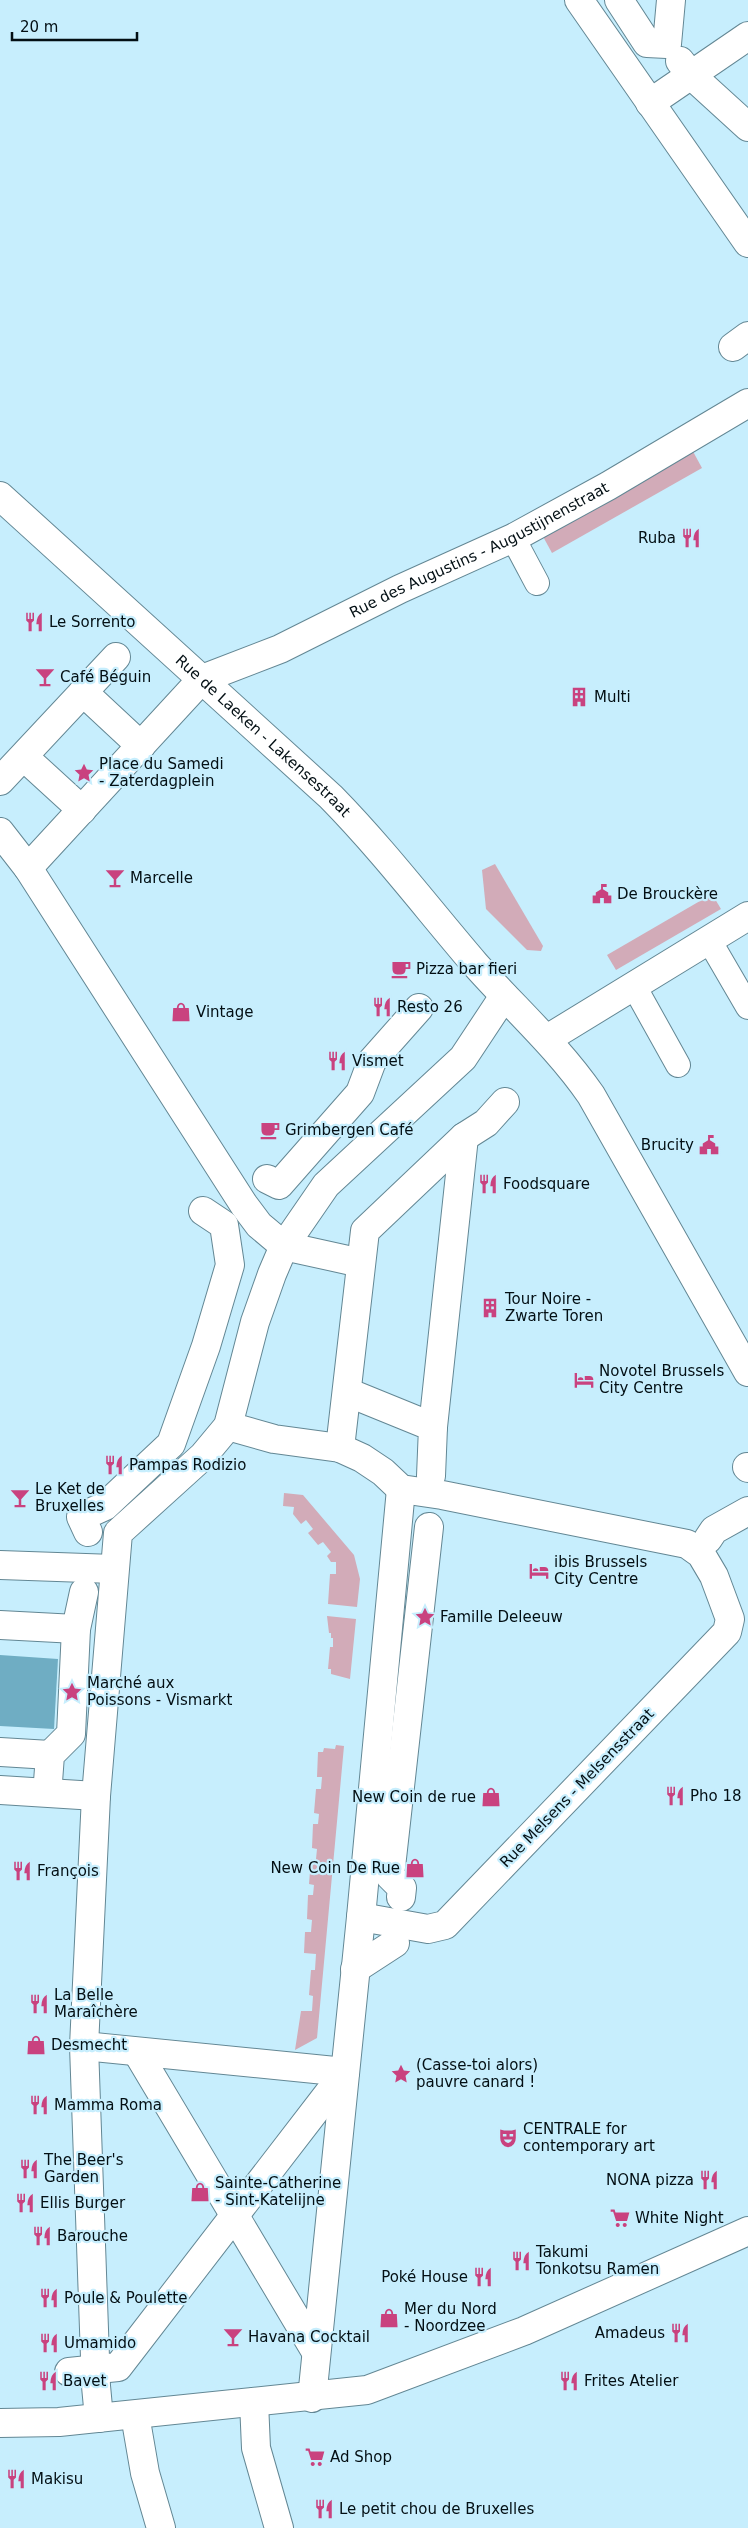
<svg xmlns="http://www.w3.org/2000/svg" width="748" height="2528" viewBox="0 0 748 2528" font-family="'DejaVu Sans',sans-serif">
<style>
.green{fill:#d2abb8}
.water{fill:#6fadc3}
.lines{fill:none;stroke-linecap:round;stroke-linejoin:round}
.lane-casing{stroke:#638794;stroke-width:26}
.street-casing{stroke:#638794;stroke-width:30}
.secondary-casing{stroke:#638794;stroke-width:30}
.lane{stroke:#fff;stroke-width:24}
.street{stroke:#fff;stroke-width:28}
.secondary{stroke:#fff;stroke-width:28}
.labels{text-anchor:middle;stroke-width:4.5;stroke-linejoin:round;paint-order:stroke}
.poi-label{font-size:15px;fill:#030f14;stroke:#c7eefd;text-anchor:start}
.street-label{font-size:15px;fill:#030f14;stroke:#c7eefd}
</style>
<rect width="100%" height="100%" fill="#c7eefd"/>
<g class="green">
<path d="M690,446L702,468L552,553L540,531Z"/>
<path d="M495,864L543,946L541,951L527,950L486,909L482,870Z"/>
<path d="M712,894L721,909L616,970L607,955Z"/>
<path d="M284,1493L303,1495L354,1555L360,1579L357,1607L328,1604L330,1574H336V1562H331L327,1556L331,1552L323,1542L318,1545L308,1533L313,1529L306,1520L301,1524L293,1514L294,1507L283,1506Z"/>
<path d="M327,1616L356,1619L350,1679L331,1674V1669H328L330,1647H333V1638H331V1633H329Z"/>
<path d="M336,1745L344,1746L317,2038L295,2050L301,2011H312L313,1996L309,1995L311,1970H315L316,1954L304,1953L305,1932H311L312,1920L307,1919L308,1895H313L314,1885L309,1884L311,1859H316L317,1849L312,1848L313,1824H318L319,1814L314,1813L316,1789H321L322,1777H317L318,1752H323L324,1748L335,1749Z"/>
</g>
<path class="water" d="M0,1655L58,1659L54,1729L0,1726Z"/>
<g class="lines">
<defs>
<g id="lane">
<path d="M513,538L537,583"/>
<path d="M709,940L748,1007"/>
<path d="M634,986L678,1065"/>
</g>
<g id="street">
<path d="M579,0L748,243"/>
<path d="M619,0L647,43L667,44L671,0"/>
<path d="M748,36L691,75L748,127"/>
<path d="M650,103L691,75L680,61"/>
<path d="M733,347L748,336"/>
<path d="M83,692L141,746"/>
<path d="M24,757L82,810"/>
<path d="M0,781L116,657"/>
<path d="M0,832L28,868L244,1205L259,1225L284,1246L361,1263"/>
<path d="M28,868L202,679"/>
<path d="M267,1179L279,1185L360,1093L372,1061L419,1008"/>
<path d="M347,1392L433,1427L431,1476"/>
<path d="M228,1426L274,1439L340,1448L362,1458L383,1472L401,1489L442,1495L687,1544L701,1554L714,1576L730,1619L727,1632L445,1925L428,1929L361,1917"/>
<path d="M433,1427L464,1137"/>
<path d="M340,1448L365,1231L464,1137L486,1123L505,1102"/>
<path d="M747,1467L748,1468"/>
<path d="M88,1532L81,1517L105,1506L171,1444L206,1346L230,1265L224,1225L203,1211"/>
<path d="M708,1539L714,1530L748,1511"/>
<path d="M0,1565L114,1569"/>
<path d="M0,1625L76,1629L84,1592"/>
<path d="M0,1752L50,1755"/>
<path d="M48,1782L50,1755L71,1734L76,1629"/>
<path d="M0,1790L96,1796"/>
<path d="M401,1897L402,1888L390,1876L429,1527"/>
<path d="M355,1969L395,1943"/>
<path d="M84,2046L345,2072"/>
<path d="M137,2052L316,2352"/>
<path d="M69,2372L118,2367L345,2072"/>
<path d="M312,2398L361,1917L401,1489"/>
<path d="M254,2402L256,2448L279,2528"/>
<path d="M135,2415L145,2473L161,2528"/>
<path d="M99,2418L96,2386L84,2046L96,1796L118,1533L203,1456L228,1426L255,1322L272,1274L284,1246L326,1185L463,1058L504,996"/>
<path d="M0,2423L59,2422L367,2390L524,2331L748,2231"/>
</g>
<g id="secondary">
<path id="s1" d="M0,496L331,797C383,850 427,908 475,964C514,1008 558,1047 591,1095L748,1372"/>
<path id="s2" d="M202,679L280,649L400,589L513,538L608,486L748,403"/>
<path d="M547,1039L748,916"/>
</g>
</defs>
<use href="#lane" class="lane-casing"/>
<use href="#street" class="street-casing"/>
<use href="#secondary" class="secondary-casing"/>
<use href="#lane" class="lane"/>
<use href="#street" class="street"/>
<use href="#secondary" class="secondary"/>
</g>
<defs>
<symbol id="restaurant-bare" viewBox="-9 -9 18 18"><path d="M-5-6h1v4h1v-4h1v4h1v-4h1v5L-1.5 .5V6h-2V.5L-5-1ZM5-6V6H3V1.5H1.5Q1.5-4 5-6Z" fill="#c9427f" stroke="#c7eefd" stroke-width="2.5" paint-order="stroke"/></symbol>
<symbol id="bar-bare" viewBox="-9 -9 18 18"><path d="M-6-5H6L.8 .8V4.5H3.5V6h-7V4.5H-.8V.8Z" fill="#c9427f" stroke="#c7eefd" stroke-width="2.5" paint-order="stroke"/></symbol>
<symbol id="building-bare" viewBox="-9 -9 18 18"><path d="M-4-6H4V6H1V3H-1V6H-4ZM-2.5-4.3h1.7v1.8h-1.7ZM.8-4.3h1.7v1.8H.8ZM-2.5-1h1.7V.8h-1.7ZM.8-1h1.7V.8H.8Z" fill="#c9427f" stroke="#c7eefd" stroke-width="2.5" paint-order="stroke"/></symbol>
<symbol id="sight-bare" viewBox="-9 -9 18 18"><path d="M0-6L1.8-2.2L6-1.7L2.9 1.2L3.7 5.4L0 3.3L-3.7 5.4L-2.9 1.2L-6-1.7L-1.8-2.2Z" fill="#c9427f" stroke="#c7eefd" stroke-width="2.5" paint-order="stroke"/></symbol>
<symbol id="civic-bare" viewBox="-9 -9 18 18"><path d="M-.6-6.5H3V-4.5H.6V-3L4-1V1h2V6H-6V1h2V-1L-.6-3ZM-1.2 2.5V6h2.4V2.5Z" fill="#c9427f" stroke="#c7eefd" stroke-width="2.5" paint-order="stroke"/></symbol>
<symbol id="cafe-bare" viewBox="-9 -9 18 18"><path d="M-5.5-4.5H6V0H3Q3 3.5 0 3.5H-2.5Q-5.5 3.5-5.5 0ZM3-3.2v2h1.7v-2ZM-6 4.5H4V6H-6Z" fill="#c9427f" stroke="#c7eefd" stroke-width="2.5" paint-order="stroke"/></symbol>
<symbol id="shop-bare" viewBox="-9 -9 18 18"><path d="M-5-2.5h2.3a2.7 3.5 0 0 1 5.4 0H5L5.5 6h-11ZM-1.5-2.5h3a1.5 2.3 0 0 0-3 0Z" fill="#c9427f" stroke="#c7eefd" stroke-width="2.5" paint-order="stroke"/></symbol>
<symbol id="hotel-bare" viewBox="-9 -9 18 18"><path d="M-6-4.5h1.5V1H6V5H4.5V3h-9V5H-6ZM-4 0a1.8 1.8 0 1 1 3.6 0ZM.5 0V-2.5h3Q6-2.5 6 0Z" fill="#c9427f" stroke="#c7eefd" stroke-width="2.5" paint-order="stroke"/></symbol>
<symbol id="theatre-bare" viewBox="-9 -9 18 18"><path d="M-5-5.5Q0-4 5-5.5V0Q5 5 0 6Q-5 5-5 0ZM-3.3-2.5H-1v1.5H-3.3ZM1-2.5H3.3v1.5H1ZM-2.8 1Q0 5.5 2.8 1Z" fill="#c9427f" stroke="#c7eefd" stroke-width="2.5" paint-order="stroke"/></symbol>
<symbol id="supermarket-bare" viewBox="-9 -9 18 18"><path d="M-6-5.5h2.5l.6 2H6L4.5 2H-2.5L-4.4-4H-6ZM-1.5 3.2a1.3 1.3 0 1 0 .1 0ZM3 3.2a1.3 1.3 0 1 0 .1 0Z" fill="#c9427f" stroke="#c7eefd" stroke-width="2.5" paint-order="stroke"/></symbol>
</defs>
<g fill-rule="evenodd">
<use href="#restaurant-bare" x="677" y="524" width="28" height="28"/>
<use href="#restaurant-bare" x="20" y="608" width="28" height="28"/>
<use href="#bar-bare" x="31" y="663" width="28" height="28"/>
<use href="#building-bare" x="565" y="683" width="28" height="28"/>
<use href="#sight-bare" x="70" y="759" width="28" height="28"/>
<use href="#bar-bare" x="101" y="864" width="28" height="28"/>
<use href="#civic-bare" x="588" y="880" width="28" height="28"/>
<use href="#cafe-bare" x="387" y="955" width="28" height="28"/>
<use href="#restaurant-bare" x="368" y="993" width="28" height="28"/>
<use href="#shop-bare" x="167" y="998" width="28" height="28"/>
<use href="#restaurant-bare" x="323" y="1047" width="28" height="28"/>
<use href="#cafe-bare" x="256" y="1116" width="28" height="28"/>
<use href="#civic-bare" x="695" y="1131" width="28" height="28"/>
<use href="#restaurant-bare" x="474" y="1170" width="28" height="28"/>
<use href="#building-bare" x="476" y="1294" width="28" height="28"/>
<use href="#hotel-bare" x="570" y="1366" width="28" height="28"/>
<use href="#restaurant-bare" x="100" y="1451" width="28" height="28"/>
<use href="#bar-bare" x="6" y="1484" width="28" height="28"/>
<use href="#hotel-bare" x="525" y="1557" width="28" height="28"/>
<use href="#sight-bare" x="411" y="1603" width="28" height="28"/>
<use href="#sight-bare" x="58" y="1678" width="28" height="28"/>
<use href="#restaurant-bare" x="661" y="1782" width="28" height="28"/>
<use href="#shop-bare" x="477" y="1783" width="28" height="28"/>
<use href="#shop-bare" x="401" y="1854" width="28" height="28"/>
<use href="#restaurant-bare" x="8" y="1857" width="28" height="28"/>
<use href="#restaurant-bare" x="25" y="1990" width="28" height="28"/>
<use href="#shop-bare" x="22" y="2031" width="28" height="28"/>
<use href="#sight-bare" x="387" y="2060" width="28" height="28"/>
<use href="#restaurant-bare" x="25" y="2091" width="28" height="28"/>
<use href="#theatre-bare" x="494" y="2124" width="28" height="28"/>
<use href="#restaurant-bare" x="15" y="2155" width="28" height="28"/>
<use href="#restaurant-bare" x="695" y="2166" width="28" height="28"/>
<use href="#shop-bare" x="186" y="2178" width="28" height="28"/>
<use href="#restaurant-bare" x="11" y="2189" width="28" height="28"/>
<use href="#supermarket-bare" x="606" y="2204" width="28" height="28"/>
<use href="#restaurant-bare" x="28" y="2222" width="28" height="28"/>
<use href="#restaurant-bare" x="507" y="2247" width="28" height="28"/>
<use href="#restaurant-bare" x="469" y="2263" width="28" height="28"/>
<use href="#restaurant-bare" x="35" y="2284" width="28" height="28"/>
<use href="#shop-bare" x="375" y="2304" width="28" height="28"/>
<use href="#restaurant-bare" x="666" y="2319" width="28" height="28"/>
<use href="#bar-bare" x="219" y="2323" width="28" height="28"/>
<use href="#restaurant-bare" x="35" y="2329" width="28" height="28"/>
<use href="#restaurant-bare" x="34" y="2367" width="28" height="28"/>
<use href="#restaurant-bare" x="555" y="2367" width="28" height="28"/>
<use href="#supermarket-bare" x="301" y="2443" width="28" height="28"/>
<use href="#restaurant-bare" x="2" y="2465" width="28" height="28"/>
<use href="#restaurant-bare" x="310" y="2495" width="28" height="28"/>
</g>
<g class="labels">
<g class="poi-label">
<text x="676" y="543" text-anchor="end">Ruba</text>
<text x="49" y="627">Le Sorrento</text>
<text x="60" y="682">Café Béguin</text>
<text x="594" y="702">Multi</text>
<text x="99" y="769">Place du Samedi<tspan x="99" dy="17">- Zaterdagplein</tspan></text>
<text x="130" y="883">Marcelle</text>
<text x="617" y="899">De Brouckère</text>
<text x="416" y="974">Pizza bar fieri</text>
<text x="397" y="1012">Resto 26</text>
<text x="196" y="1017">Vintage</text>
<text x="352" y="1066">Vismet</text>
<text x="285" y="1135">Grimbergen Café</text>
<text x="694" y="1150" text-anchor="end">Brucity</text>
<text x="503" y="1189">Foodsquare</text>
<text x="505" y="1304">Tour Noire -<tspan x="505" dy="17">Zwarte Toren</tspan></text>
<text x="599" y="1376">Novotel Brussels<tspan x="599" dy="17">City Centre</tspan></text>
<text x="129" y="1470">Pampas Rodizio</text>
<text x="35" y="1494">Le Ket de<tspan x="35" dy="17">Bruxelles</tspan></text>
<text x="554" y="1567">ibis Brussels<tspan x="554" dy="17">City Centre</tspan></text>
<text x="440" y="1622">Famille Deleeuw</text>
<text x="87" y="1688">Marché aux<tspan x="87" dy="17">Poissons - Vismarkt</tspan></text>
<text x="690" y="1801">Pho 18</text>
<text x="476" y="1802" text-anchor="end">New Coin de rue</text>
<text x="400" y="1873" text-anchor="end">New Coin De Rue</text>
<text x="37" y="1876">François</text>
<text x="54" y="2000">La Belle<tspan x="54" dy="17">Maraîchère</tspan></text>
<text x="51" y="2050">Desmecht</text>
<text x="416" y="2070">(Casse-toi alors)<tspan x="416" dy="17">pauvre canard !</tspan></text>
<text x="54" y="2110">Mamma Roma</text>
<text x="523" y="2134">CENTRALE for<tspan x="523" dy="17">contemporary art</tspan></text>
<text x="44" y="2165">The Beer's<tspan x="44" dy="17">Garden</tspan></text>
<text x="694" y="2185" text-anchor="end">NONA pizza</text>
<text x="215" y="2188">Sainte-Catherine<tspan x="215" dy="17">- Sint-Katelijne</tspan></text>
<text x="40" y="2208">Ellis Burger</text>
<text x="635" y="2223">White Night</text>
<text x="57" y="2241">Barouche</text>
<text x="536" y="2257">Takumi<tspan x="536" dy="17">Tonkotsu Ramen</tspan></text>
<text x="468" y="2282" text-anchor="end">Poké House</text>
<text x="64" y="2303">Poule &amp; Poulette</text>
<text x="404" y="2314">Mer du Nord<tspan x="404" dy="17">- Noordzee</tspan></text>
<text x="665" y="2338" text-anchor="end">Amadeus</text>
<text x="248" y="2342">Havana Cocktail</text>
<text x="64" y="2348">Umamido</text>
<text x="63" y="2386">Bavet</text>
<text x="584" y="2386">Frites Atelier</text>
<text x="330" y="2462">Ad Shop</text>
<text x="31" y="2484">Makisu</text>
<text x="339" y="2514">Le petit chou de Bruxelles</text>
</g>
<g class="street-label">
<text dy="5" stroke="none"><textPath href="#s2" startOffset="306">Rue des Augustins - Augustijnenstraat</textPath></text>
<text dy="5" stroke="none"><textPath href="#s1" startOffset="356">Rue de Laeken - Lakensestraat</textPath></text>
<text transform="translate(577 1788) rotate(-46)" y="5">Rue Melsens - Melsensstraat</text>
</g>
</g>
<path d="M12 32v8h125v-8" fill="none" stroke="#030f14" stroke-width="2.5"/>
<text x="20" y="32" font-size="15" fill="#030f14" stroke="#c7eefd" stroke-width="4" paint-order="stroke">20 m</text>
</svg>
